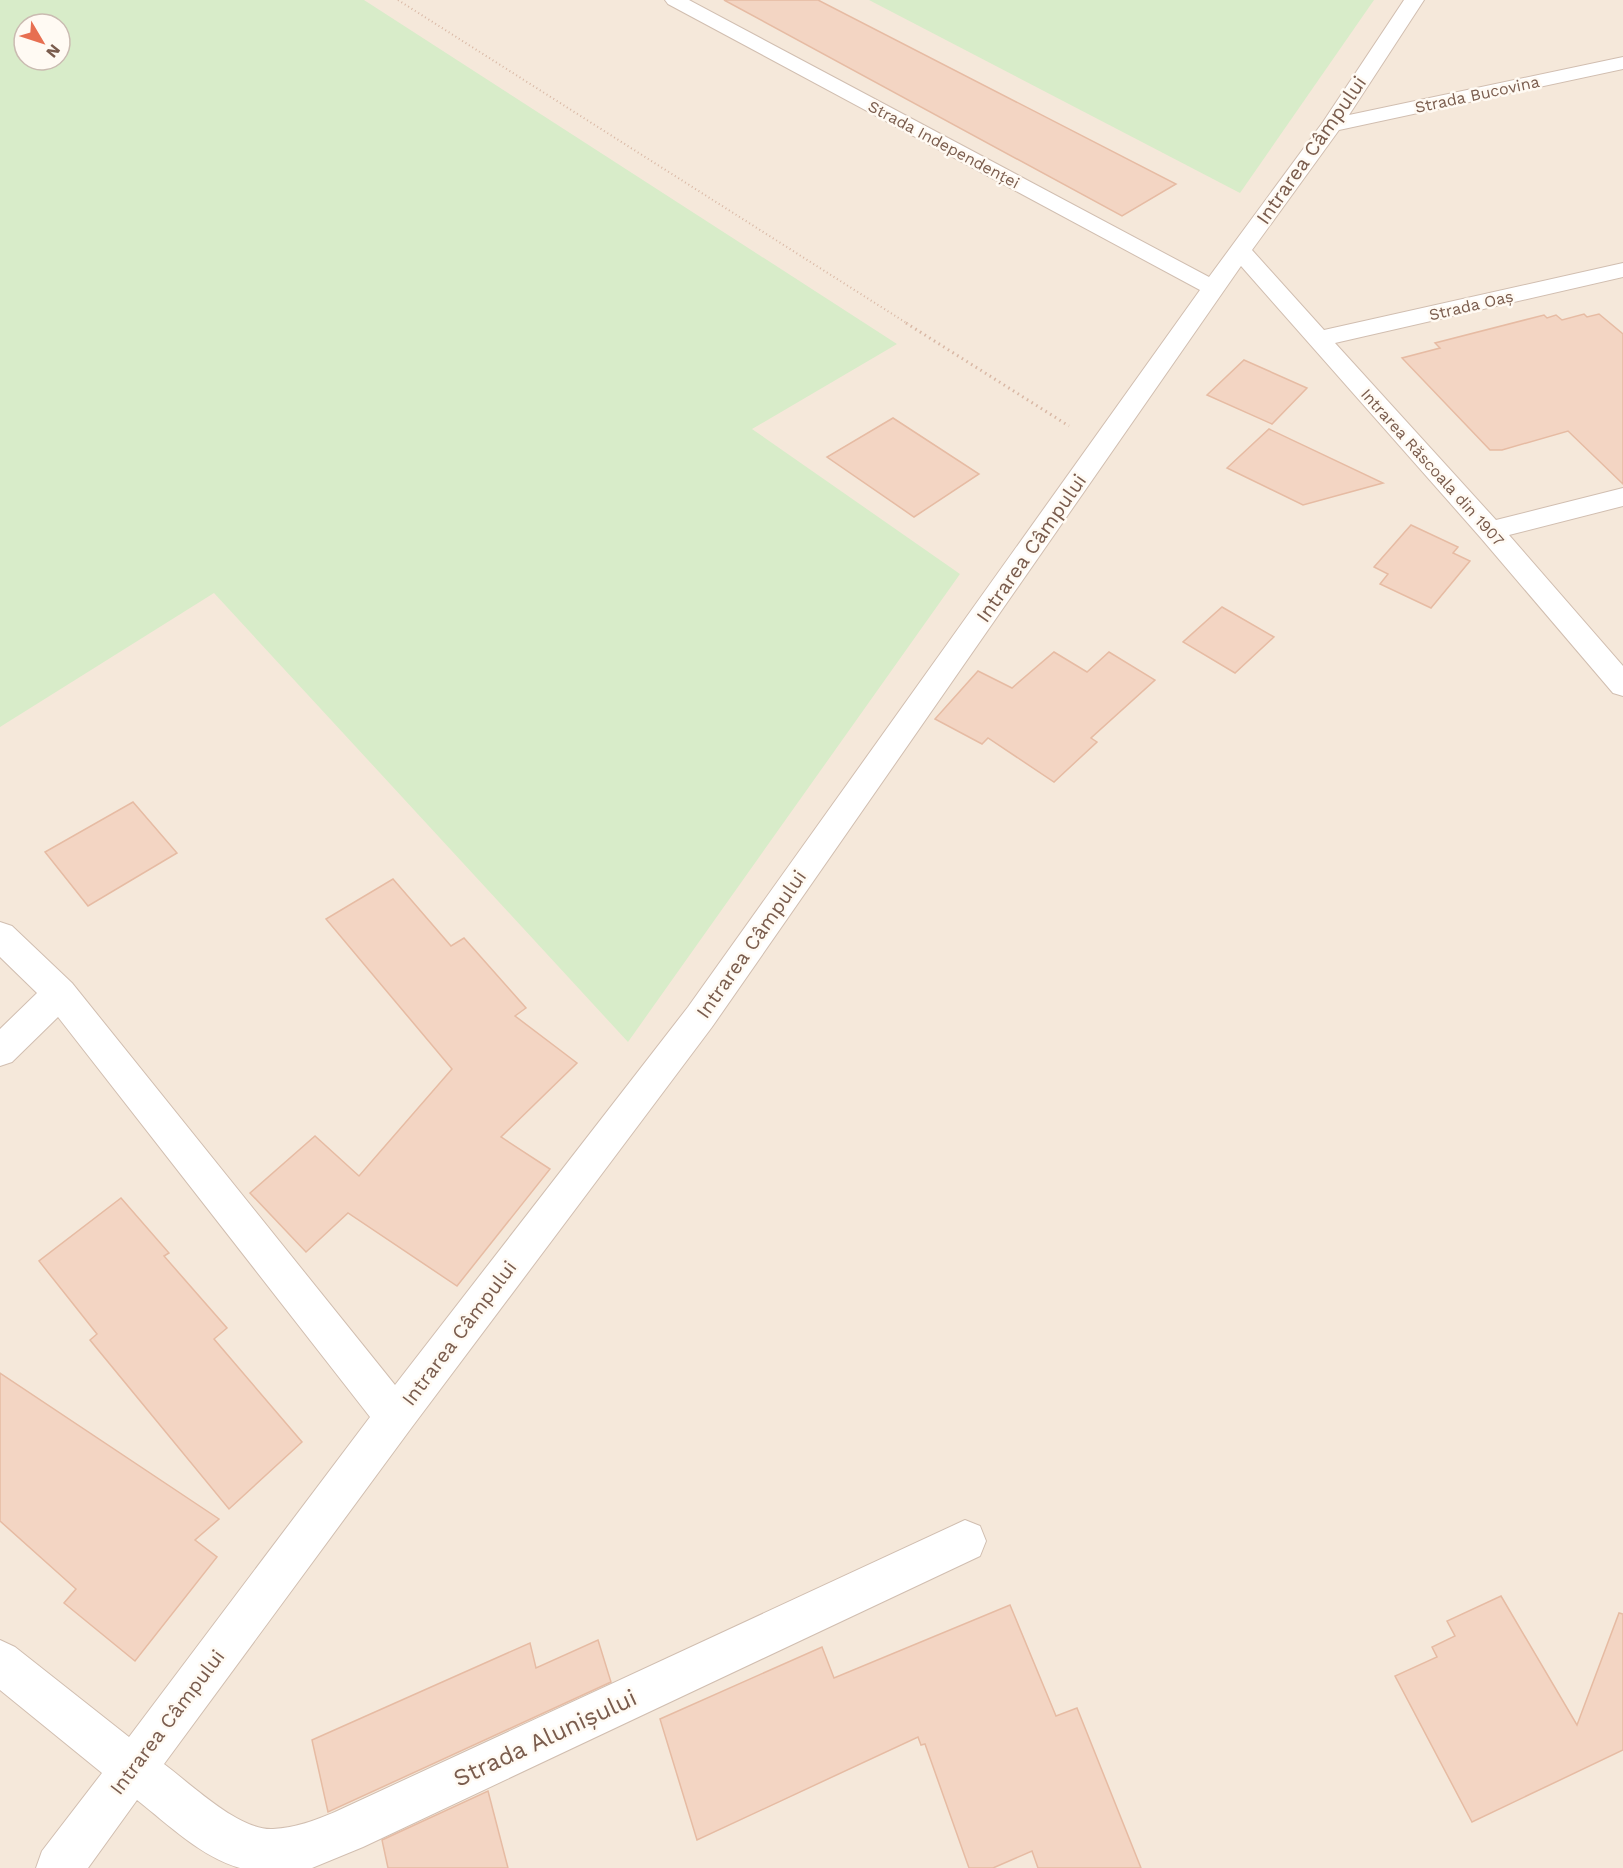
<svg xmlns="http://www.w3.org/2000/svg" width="1623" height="1868" viewBox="0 0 1623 1868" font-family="'Work Sans',sans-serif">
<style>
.residential{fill:#f5e8da;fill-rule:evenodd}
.green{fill:#d8ecc9;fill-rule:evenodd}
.building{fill:#f3d5c3;stroke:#e6bba3;stroke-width:1.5}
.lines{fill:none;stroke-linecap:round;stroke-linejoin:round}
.minor-casing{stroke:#d1beb0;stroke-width:2}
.path-far1{stroke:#d9b8a5;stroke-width:2;stroke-dasharray:1 3;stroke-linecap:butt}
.path{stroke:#d9b8a5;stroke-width:3;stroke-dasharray:1.5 4;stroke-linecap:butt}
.minor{fill:#fff;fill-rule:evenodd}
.labels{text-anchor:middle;stroke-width:5;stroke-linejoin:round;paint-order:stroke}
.far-street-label{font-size:16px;fill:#7a5c4d;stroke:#fffaf3}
.street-label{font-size:20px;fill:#7a5c4d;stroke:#fffaf3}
.near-street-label{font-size:24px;fill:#7a5c4d;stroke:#fffaf3}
</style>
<rect width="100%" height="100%" fill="#fdf6ec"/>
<path class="residential" d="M0,0H1623V1868H0ZM24,24H60V60H24Z"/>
<g class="green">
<path d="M0,0H364L897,344L752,429L960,574L628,1042L214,593L0,727ZM24,24H60V60H24Z"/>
<path d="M869,0H1374L1240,193Z"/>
</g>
<g class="building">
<path d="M724,0H818L1176,184L1122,216Z"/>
<path d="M1584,314L1587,317L1599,314L1623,334V484L1568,431L1502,450H1490L1402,358L1440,348L1435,343L1544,315L1547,318L1556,315L1562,320Z"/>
<path d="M1244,360L1307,388L1272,424L1207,395Z"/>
<path d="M893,418L979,474L914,517L827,457Z"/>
<path d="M1269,429L1383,483L1303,505L1227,468Z"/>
<path d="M1411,525L1458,547L1453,553L1470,561L1431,608L1380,584L1388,574L1374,567Z"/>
<path d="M1222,607L1274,637L1235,673L1183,642Z"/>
<path d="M1054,652L1087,672L1109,652L1155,680L1091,738L1097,742L1054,782L988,738L982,744L935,719L978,671L1012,688Z"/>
<path d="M133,802L177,853L88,906L45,852Z"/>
<path d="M393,879L451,946L464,938L526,1008L515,1016L577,1063L501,1137L550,1169L457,1286L348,1213L306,1252L250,1193L315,1136L359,1176L452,1069L326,919Z"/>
<path d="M121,1198L169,1253L164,1256L227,1328L214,1339L302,1442L229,1509L90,1340L97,1334L39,1261Z"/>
<path d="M0,1373L219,1519L195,1540L217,1557L135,1661L64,1603L76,1589L0,1521Z"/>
<path d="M1501,1596L1577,1725L1619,1613L1623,1614V1750L1472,1822L1395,1676L1437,1657L1432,1647L1455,1636L1447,1621Z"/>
<path d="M1010,1605L1056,1716L1077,1708L1141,1868H1038L1032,1851L993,1868H969L925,1744L921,1745L918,1737L697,1840L660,1719L822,1647L834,1678Z"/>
<path d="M598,1640L611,1682L328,1812L312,1740L530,1643L536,1668Z"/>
<path d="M488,1791L508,1868H388L382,1840Z"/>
</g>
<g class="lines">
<defs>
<path id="minor" d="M665,0H689L1209,277L1323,122L1404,0H1424L1349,115L1623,57V69L1339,130L1252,250L1324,330L1623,263V277L1335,343L1496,520L1623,488V506L1509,535L1623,666V696L1613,693L1480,537L1241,266L712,1027L409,1431L164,1764C191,1784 239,1831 273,1829C296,1828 315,1820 335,1812L965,1520L980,1526L986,1541L980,1556L363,1847L312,1868H240C201,1857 169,1825 137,1800L88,1868H36L42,1851L102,1773L0,1690V1640L15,1647L129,1737L370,1417L58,1017L12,1062L0,1066V1029L37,993L0,957V922L12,926L72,983L395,1385L688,1007L1200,290L668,4Z"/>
</defs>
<use href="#minor" class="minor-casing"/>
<path class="path-far1" d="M398,0L908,324"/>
<path class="path" d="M906,323L1069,426"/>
<use href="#minor" class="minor"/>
</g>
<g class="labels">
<g class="far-street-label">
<text transform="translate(1477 94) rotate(-12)" y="6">Strada Bucovina</text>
<text transform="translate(944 144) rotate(28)" y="6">Strada Independenței</text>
<text transform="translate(1471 305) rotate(-13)" y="6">Strada Oaș</text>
<text transform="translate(1433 467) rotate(48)" y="6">Intrarea Răscoala din 1907</text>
</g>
<g class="street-label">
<text transform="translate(1311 150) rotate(-55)" y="7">Intrarea Câmpului</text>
<text transform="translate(1031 548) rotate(-55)" y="7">Intrarea Câmpului</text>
<text transform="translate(751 944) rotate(-55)" y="7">Intrarea Câmpului</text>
<text transform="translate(459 1333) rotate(-53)" y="7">Intrarea Câmpului</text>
<text transform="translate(167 1722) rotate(-53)" y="7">Intrarea Câmpului</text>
</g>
<g class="near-street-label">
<text transform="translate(545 1738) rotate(-25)" y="8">Strada Alunișului</text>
</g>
</g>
<g transform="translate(42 42) rotate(129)"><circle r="28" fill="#fffaf3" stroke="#cabbb1" stroke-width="1.5"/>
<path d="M0-4.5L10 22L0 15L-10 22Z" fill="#e76f51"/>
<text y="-9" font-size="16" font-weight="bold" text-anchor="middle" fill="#7a5c4d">N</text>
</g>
</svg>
